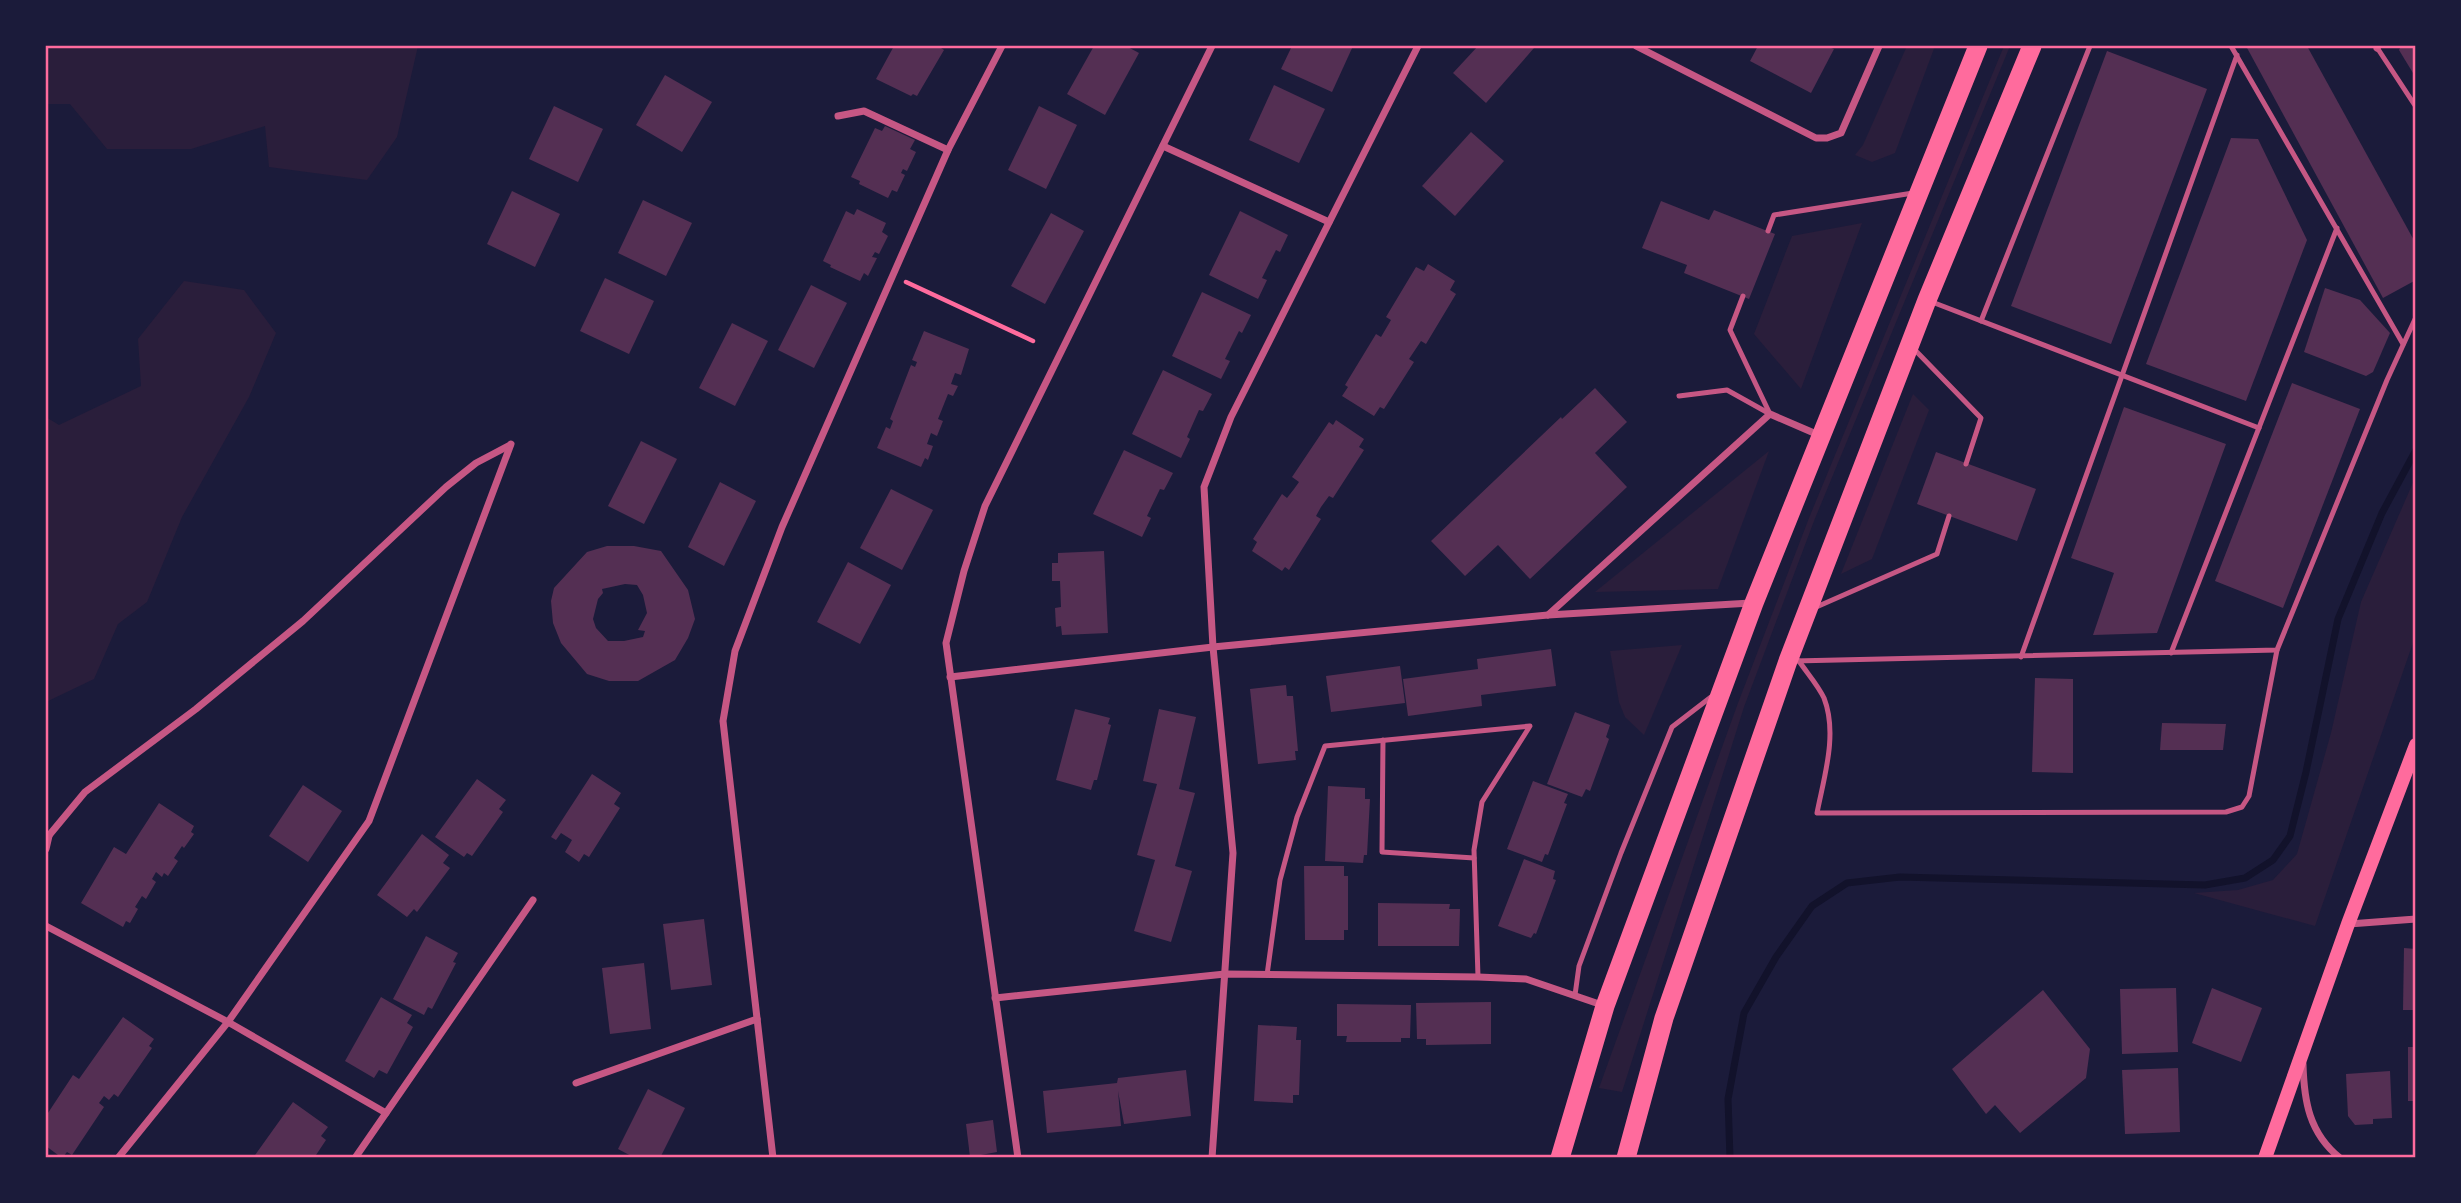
<svg xmlns="http://www.w3.org/2000/svg" width="2461" height="1203" viewBox="0 0 2461 1203" font-family="Helvetica,sans-serif">
<style>
.green{fill:#2a1e3b}
.lines{fill:none;stroke-linecap:round;stroke-linejoin:round}
.stream{stroke:#12122b;stroke-width:7}
.building{fill:#542f53;fill-rule:evenodd}
.path{stroke:#ff6b9d;stroke-width:4.5}
.service{stroke:#c65784;stroke-width:5}
.minor{stroke:#c65784;stroke-width:7}
.secondary{stroke:#ff6b9d;stroke-width:14}
.trunk{stroke:#ff6b9d;stroke-width:19}
.neatline{fill:none;stroke:#ff6b9d;stroke-width:2.5}
</style>
<rect width="100%" height="100%" fill="#1b1b3a"/>
<g class="green">
<path d="M46,46H418L397,137L367,180L269,167L265,126L191,149H107L70,104H46Z"/>
<path d="M1907,46H1935L1895,153L1872,162L1855,155L1863,145Z"/>
<path d="M2004,46H2010L1814,521L1744,707L1622,1092L1599,1088L1738,703L1809,518Z"/>
<path d="M1862,223L1801,389L1754,334L1792,236Z"/>
<path d="M184,281L244,290L276,333L249,397L182,517L147,602L118,624L94,679L46,702V417L59,425L141,386L138,339Z"/>
<path d="M1913,394L1929,410L1872,559L1841,574Z"/>
<path d="M1769,451L1718,589L1595,592Z"/>
<path d="M2415,478V637L2315,926L2194,893L2238,890L2273,880L2297,854L2331,733L2361,602Z"/>
<path d="M1682,645L1644,735L1625,717L1619,702L1610,651Z"/>
</g>
<g class="lines">
<path class="stream" d="M1730,1158L1728,1099L1744,1013L1776,957L1812,906L1847,883L1900,877L2205,885L2245,878L2273,860L2290,836L2306,772L2338,619L2382,513L2416,450"/>
</g>
<g class="building">
<path d="M894,46H942L941,48L944,50L917,96L913,94L911,96L876,79Z"/>
<path d="M1094,46H1126L1139,53L1105,115L1067,94Z"/>
<path d="M1292,46H1353L1332,92L1281,69Z"/>
<path d="M1478,46H1531L1534,48L1486,103L1453,73Z"/>
<path d="M1758,46H1826L1834,49L1811,93L1750,61Z"/>
<path d="M2246,46H2307L2416,244V280L2383,298Z"/>
<path d="M2401,46H2416V78L2399,50Z"/>
<path d="M2107,51L2207,89L2111,344L2011,306Z"/>
<path d="M665,75L712,102L682,152L636,125Z"/>
<path d="M1274,85L1325,109L1299,163L1249,140Z"/>
<path d="M554,106L603,129L578,182L529,159Z"/>
<path d="M1039,106L1077,125L1046,189L1008,170Z"/>
<path d="M885,126L915,140L910,149L916,152L907,171L903,169L901,173L905,175L897,192L892,190L888,198L859,184L860,181L851,177L875,128L882,131Z"/>
<path d="M1471,132L1504,161L1455,216L1422,186Z"/>
<path d="M2231,138L2258,139L2307,240L2246,401L2146,364Z"/>
<path d="M512,191L560,214L535,267L487,244Z"/>
<path d="M643,200L692,223L666,276L618,253Z"/>
<path d="M1661,201L1709,220L1714,210L1775,234L1749,299L1684,273L1687,265L1642,248Z"/>
<path d="M857,209L886,223L882,232L888,236L879,254L875,252L872,257L877,258L868,276L864,273L860,281L830,267L831,265L823,261L846,211L854,215Z"/>
<path d="M1240,211L1288,235L1280,252L1276,250L1262,278L1267,280L1258,299L1209,275Z"/>
<path d="M1051,213L1084,231L1045,304L1011,286Z"/>
<path d="M1428,264L1455,281L1450,290L1456,294L1426,344L1421,341L1409,359L1414,362L1384,409L1380,407L1374,416L1342,396L1348,387L1345,385L1376,334L1381,337L1391,320L1386,317L1416,267L1424,271Z"/>
<path d="M605,278L654,301L629,354L580,331Z"/>
<path d="M811,285L847,303L814,368L778,350Z"/>
<path d="M2325,288L2360,300L2390,333L2373,372L2366,376L2304,352Z"/>
<path d="M1202,292L1251,315L1242,333L1239,331L1225,359L1230,361L1221,379L1172,356Z"/>
<path d="M732,323L768,341L735,406L699,388Z"/>
<path d="M924,331L969,349L961,375L955,373L951,384L958,386L953,396L948,394L938,419L943,421L937,436L931,433L927,444L933,446L928,460L925,458L921,467L877,448L886,427L890,429L893,421L890,419L911,365L915,367L917,362L912,360Z"/>
<path d="M1163,370L1212,394L1203,411L1199,410L1187,437L1190,439L1181,458L1132,434Z"/>
<path d="M2292,383L2360,409L2283,608L2215,581Z"/>
<path d="M1595,388L1627,422L1595,453L1627,487L1530,579L1498,545L1465,576L1431,541L1561,417L1562,419Z"/>
<path d="M2124,407L2226,444L2157,633L2093,635L2114,573L2071,558Z"/>
<path d="M1336,420L1364,439L1359,447L1364,450L1333,498L1329,496L1321,507L1316,516L1321,519L1289,570L1285,567L1282,571L1252,551L1257,542L1253,539L1282,494L1287,498L1294,489L1299,482L1292,477L1329,422L1333,425Z"/>
<path d="M641,441L677,459L644,524L608,506Z"/>
<path d="M1124,450L1173,473L1164,490L1160,489L1147,516L1151,518L1142,537L1093,514Z"/>
<path d="M1936,452L2036,489L2017,541L1917,504Z"/>
<path d="M720,482L756,501L724,566L688,547Z"/>
<path d="M891,489L933,510L902,570L860,548Z"/>
<path d="M607,546H634L661,551L688,590L695,619L688,638L675,660L638,681H609L587,674L561,643L553,623L551,601L554,588L587,552ZM625,584L637,585L643,595L647,613L638,630L645,631L643,637L624,641H608L596,628L593,619L598,599L603,593L602,589Z"/>
<path d="M1104,551L1108,633L1062,635L1061,626L1056,627L1055,608L1061,607L1060,581H1052V563H1058V553Z"/>
<path d="M848,562L891,585L860,644L817,622Z"/>
<path d="M1551,649L1556,686L1481,695L1482,706L1408,716L1403,679L1478,669L1477,659Z"/>
<path d="M1400,666L1405,703L1331,712L1326,676Z"/>
<path d="M2035,678L2073,679V773L2032,772Z"/>
<path d="M1286,685L1287,696H1293L1298,751H1295L1296,760L1258,764L1250,689Z"/>
<path d="M1075,709L1110,718L1108,724L1111,725L1097,780H1094L1091,790L1056,780Z"/>
<path d="M1159,709L1196,717L1179,789L1195,793L1175,866L1192,871L1171,942L1134,931L1155,860L1137,855L1157,784L1143,781Z"/>
<path d="M1575,712L1610,725L1606,737L1609,739L1590,791L1586,789L1582,797L1547,784Z"/>
<path d="M2162,723L2226,724L2223,750H2160Z"/>
<path d="M592,774L621,793L614,804L620,808L589,857L584,854L579,862L565,852L572,840L561,833L556,840L551,837Z"/>
<path d="M477,779L506,800L499,809L503,812L472,856L467,853L464,857L435,837Z"/>
<path d="M1533,781L1568,794L1564,803L1567,804L1548,855L1545,854L1542,862L1507,849Z"/>
<path d="M303,785L342,811L308,862L269,836Z"/>
<path d="M1328,786L1365,788V799H1370L1367,855H1364L1363,863L1325,861Z"/>
<path d="M159,803L194,826L191,832L194,834L184,848L182,846L174,858L178,861L168,876L164,873L162,877L156,872L152,879L156,882L146,899L142,896L135,907L138,909L130,923L126,921L123,927L81,903L114,847L126,854Z"/>
<path d="M422,834L449,855L443,863L450,868L417,912L414,909L407,917L377,895Z"/>
<path d="M1524,859L1555,871L1553,879L1556,880L1536,934L1534,933L1531,938L1498,926Z"/>
<path d="M1304,866H1344V876H1348V930H1344V940H1305Z"/>
<path d="M1378,903L1450,904L1449,909H1460L1459,946H1378Z"/>
<path d="M704,919L712,985L671,990L663,924Z"/>
<path d="M426,936L458,953L453,962L456,963L432,1009L428,1007L424,1015L393,999Z"/>
<path d="M2404,948L2416,949V1010H2403Z"/>
<path d="M644,963L651,1029L610,1034L602,968Z"/>
<path d="M2176,988L2178,1052L2122,1054L2120,989Z"/>
<path d="M2212,988L2262,1008L2241,1062L2192,1043Z"/>
<path d="M2043,990L2090,1049L2086,1078L2020,1133L1995,1105L1986,1114L1952,1069Z"/>
<path d="M381,997L412,1015L407,1023L413,1027L387,1074L379,1070L374,1078L345,1061Z"/>
<path d="M1491,1002V1044L1426,1045V1039H1417L1416,1003Z"/>
<path d="M1337,1004L1411,1005L1410,1038H1401V1042H1346L1347,1036H1337Z"/>
<path d="M123,1017L154,1039L149,1046L152,1048L118,1097L114,1094L109,1100L104,1096L99,1103L104,1107L72,1155L67,1152L62,1158L46,1146V1116L73,1075L79,1079Z"/>
<path d="M1258,1025L1297,1027L1296,1040H1301L1299,1095H1293V1103L1254,1101Z"/>
<rect x="2408" y="1047" width="8" height="54"/>
<path d="M2178,1068L2180,1132L2125,1134L2122,1070Z"/>
<path d="M1186,1070L1191,1116L1124,1124L1118,1091L1121,1126L1047,1133L1043,1091L1117,1083L1118,1078Z"/>
<path d="M2390,1071L2392,1118L2373,1119V1124L2355,1125L2348,1116L2346,1074Z"/>
<path d="M648,1089L685,1108L660,1158H635L618,1149Z"/>
<path d="M293,1102L328,1127L321,1136L326,1140L314,1158H253Z"/>
<path d="M993,1120L997,1152L970,1157L966,1124Z"/>
</g>
<g class="lines">
<path class="path" d="M906,282L1033,341"/>
<g class="service">
<path d="M2231,46L2403,344"/>
<path d="M2376,46L2416,107"/>
<path d="M1768,231L1774,215L1913,193"/>
<path d="M1743,296L1730,330L1770,414"/>
<path d="M1932,302L2259,428"/>
<path d="M1981,321L2090,46"/>
<path d="M1914,349L1981,418L1966,464"/>
<path d="M1679,396L1727,390L1770,414"/>
<path d="M1814,608L1937,554L1949,516"/>
<path d="M2171,653L2337,228"/>
<path d="M2021,657L2237,55"/>
<path d="M1794,661L2277,650L2387,380L2416,317"/>
<path d="M1799,661C1807,673 1818,685 1824,698C1838,734 1824,777 1817,813L2226,812L2242,807L2249,796L2277,650"/>
<path d="M1383,740L1382,852L1474,858"/>
<path d="M1267,975L1280,880L1297,817L1325,746L1530,726L1482,802L1474,850L1478,977"/>
<path d="M1575,995L1579,966L1621,853L1672,727L1711,697"/>
</g>
<g class="minor">
<path d="M1636,46L1816,138H1827L1841,133L1879,46"/>
<path d="M2377,48L2378,46"/>
<path d="M838,116L864,111L948,150"/>
<path d="M1163,146L1329,222"/>
<path d="M1548,615L1770,414L1821,436"/>
<path d="M950,677L1213,647L1548,615L1751,603"/>
<path d="M46,839L85,792L196,709L303,621L446,487L476,463L510,445"/>
<path d="M46,849L49,836"/>
<path d="M2349,924L2416,919"/>
<path d="M46,926L228,1022L386,1113"/>
<path d="M995,998L1225,974L1478,977L1526,979L1605,1006"/>
<path d="M2303,1064C2304,1101 2309,1133 2340,1158"/>
<path d="M576,1083L757,1019"/>
<path d="M118,1158L228,1022L369,821L511,444"/>
<path d="M355,1158L533,900"/>
<path d="M773,1158L723,721L735,651L782,527L948,150L1002,46"/>
<path d="M1018,1158L946,643L964,571L985,506L1212,46"/>
<path d="M1212,1158L1233,853L1213,647L1204,487L1231,417L1418,46"/>
</g>
<path class="secondary" d="M2265,1158L2348,924L2416,745"/>
<g class="trunk">
<path d="M1560,1158L1605,1006L1754,603L1978,46"/>
<path d="M1626,1158L1664,1018L1788,661L1927,300L2032,46"/>
</g>
</g>
<rect width="2461" height="1203" fill="none" stroke="#1b1b3a" stroke-width="94"/>
<rect x="47" y="47" width="2367" height="1109" class="neatline"/>
</svg>
